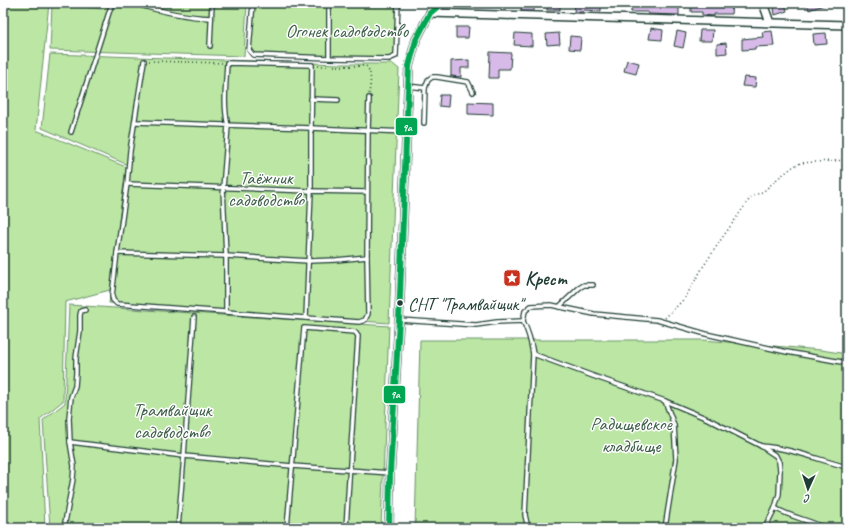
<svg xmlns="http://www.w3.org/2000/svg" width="850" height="531" viewBox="0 0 850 531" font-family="Caveat,sans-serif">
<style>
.green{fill:#bbe6a3;stroke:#6d926c}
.building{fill:#d7bae7;stroke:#1f3d34}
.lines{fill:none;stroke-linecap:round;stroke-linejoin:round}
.service-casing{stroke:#1f3d34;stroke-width:6}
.minor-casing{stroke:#1f3d34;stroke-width:10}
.path{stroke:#1f3d34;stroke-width:1.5;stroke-dasharray:1 3;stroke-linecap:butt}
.service{stroke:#fff;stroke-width:3.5}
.minor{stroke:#fff;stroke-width:7}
.bus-1-casing{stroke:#fff;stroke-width:9}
.bus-1{stroke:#00a651;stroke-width:6}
.bus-dot{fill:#1f3d34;stroke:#fff;stroke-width:1.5}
.labels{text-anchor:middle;stroke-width:3;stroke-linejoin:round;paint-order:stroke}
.bus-label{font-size:18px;fill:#1f3d34;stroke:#fff;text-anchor:start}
.park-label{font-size:19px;fill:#3e5f4a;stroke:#fff}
.poi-label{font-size:19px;font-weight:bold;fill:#1f3d34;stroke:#fff;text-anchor:start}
.line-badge{stroke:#fff;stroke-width:1.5}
.badge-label{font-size:11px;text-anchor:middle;font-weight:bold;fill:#fff}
</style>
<rect width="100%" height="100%" fill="#fff"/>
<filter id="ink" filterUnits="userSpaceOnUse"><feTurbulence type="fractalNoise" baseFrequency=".025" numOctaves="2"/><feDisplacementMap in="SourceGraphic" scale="8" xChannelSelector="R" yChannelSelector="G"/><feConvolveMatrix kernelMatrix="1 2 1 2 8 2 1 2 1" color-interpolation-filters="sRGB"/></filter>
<g filter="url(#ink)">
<g class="green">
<path d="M3,3H49L36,130L126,167L110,290L65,302L63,401L40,419L45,528H3Z"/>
<path d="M103,3H247L244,56L50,50L52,4L102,9Z"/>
<path d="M253,3H398L396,56L385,59L253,55L249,50Z"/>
<path d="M50,54L340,64H393L399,69L389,323L109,303L128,165L42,128Z"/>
<path d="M69,305L389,326L381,528H50L43,420L65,403Z"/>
<path d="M420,340H703L821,350L847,354V528H415Z"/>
</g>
<g class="building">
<rect x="521" y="3" width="13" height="8"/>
<rect x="547" y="3" width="13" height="7"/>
<path d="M575,3H601V11L584,10L583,12H574Z"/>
<path d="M631,3H657V5H679V15L648,14V12H631Z"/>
<path d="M691,3H715L714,4L732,5L731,14H714V16L702,15V12H691Z"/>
<path d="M807,3H827V4L809,10Z"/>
<path d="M785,4L787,11L775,15L774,7Z"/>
<path d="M456,27H469L468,38H456Z"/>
<path d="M651,28L663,30L662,40L649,39Z"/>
<path d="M700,30H713L712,41H699Z"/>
<path d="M677,31L686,33L683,48L674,46Z"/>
<path d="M772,31L774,46L755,47V49L742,50V39L763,37L762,32Z"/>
<path d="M515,33L532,34V46L514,45Z"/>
<path d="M559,33L560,44L547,45L546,34Z"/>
<path d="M826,33L827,44L814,45L813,34Z"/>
<path d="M570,36L581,37L580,50L569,49Z"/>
<path d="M726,43L727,53L717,54V44Z"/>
<path d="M490,52L511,53L510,69H498V78H489Z"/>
<path d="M469,60V68H461V77L451,76V61Z"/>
<path d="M627,60L639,63L636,74L624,71Z"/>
<path d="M744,77L756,78L755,87L742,86Z"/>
<path d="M440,95H449L448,107L439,106Z"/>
<path d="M468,102L493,103V115L468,114Z"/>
</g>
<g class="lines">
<defs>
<g id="service">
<path d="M133,3C159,11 184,17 211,18"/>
<path d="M253,3L249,50L253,55L329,58L389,59L396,56L398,3"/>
<path d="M210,46L212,3"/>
<path d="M329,58V3"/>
<path d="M144,61L130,151L127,184L117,253L226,256L309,261L336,260L367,257L368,130L369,98"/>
<path d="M408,86L425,88L428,80L432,77H437L468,82L473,92"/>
<path d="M311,99L338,100"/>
<path d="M135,122L311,128L312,65L227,63C226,84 223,105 228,126L223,188L226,256V312L359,322L365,320L368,314L367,257"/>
<path d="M424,123L425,88"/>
<path d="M71,132L112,3"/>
<path d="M127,184L311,191V128L406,132"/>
<path d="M117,253L112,296L113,300L117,304L226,312"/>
<path d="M559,307L579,288L584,285H593"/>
<path d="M306,318L311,191L367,192"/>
<path d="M399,320L476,325L497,322L523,321C529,333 531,341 533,354L525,515L528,528"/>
<path d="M523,321L525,311L531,306L551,305L594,314L657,320L706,334L787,352L847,363"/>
<path d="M533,354L593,376L665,401L708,419L761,446L776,456L779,462L780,470L779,494L775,508L765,528"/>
<path d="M665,401L674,425L676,459L665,528"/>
<path d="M70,442L184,456L292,466L390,473"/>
<path d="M761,446C790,448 819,460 847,467"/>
<path d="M775,508C790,517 809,520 825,528"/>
<path d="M64,528L73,479L74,466L70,442L69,418L71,397L75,386L76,373V358L80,331V315L81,311L85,310"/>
<path d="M178,528L184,456L194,317"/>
<path d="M287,528L304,328L355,332L358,336L346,528"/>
</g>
<g id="minor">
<path d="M763,3L770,23"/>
<path d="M430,13L847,25"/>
<path d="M389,528L390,473L399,320L409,66L416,40L430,13L442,3"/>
</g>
</defs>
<use href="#service" class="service-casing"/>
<use href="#minor" class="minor-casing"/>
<g class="path">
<path d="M149,61L223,63"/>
<path d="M318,66H366C373,73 370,85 369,94"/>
<path d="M665,318L685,298L703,267L722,238L751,197L764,191L777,179L794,166L801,163L847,160"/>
</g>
<use href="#service" class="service"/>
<use href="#minor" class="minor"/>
<defs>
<path id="bus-1" d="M389,528L390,473L399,320L409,66L416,40L430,13L442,3"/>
</defs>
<use href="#bus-1" class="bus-1-casing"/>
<use href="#bus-1" class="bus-1"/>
</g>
</g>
<defs>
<symbol id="sight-square" viewBox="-11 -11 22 22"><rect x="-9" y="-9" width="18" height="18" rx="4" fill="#c8321e" stroke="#fff"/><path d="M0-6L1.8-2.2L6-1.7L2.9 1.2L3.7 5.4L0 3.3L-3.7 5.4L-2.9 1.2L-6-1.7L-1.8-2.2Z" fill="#fff"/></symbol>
</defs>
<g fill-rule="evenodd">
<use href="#sight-square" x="502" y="268" width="20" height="20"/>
</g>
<circle class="bus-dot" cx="400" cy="303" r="3.5"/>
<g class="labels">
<g class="bus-label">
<text x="408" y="310">СНТ "Трамвайщик"</text>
</g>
<g class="park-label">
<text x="347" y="37">Огонек садоводство</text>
<text x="266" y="184">Таёжник<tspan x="266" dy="22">садоводство</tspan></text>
<text x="172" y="416">Трамвайщик<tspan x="172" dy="22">садоводство</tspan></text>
<text x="631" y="430">Радищевское<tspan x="631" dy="22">кладбище</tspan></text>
</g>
<g class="poi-label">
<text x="525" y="285">Крест</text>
</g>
</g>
<g class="line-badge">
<rect x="395" y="117" width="23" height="19" rx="4" fill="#00a651"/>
<rect x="383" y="385" width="23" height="19" rx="4" fill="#00a651"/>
</g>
<g class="badge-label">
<text x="407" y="131">9а</text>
<text x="395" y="398">9а</text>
</g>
<rect width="850" height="531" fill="none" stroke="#fff" stroke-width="16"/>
<rect x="8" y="8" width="834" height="515" fill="none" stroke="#1f3d34" stroke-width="1.5" filter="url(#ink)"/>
<g transform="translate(808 489) rotate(183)" stroke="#ffffff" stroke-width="3" paint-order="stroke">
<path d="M0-3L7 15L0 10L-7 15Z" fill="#1f3d34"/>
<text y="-6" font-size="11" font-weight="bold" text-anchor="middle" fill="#1f3d34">С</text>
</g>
</svg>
